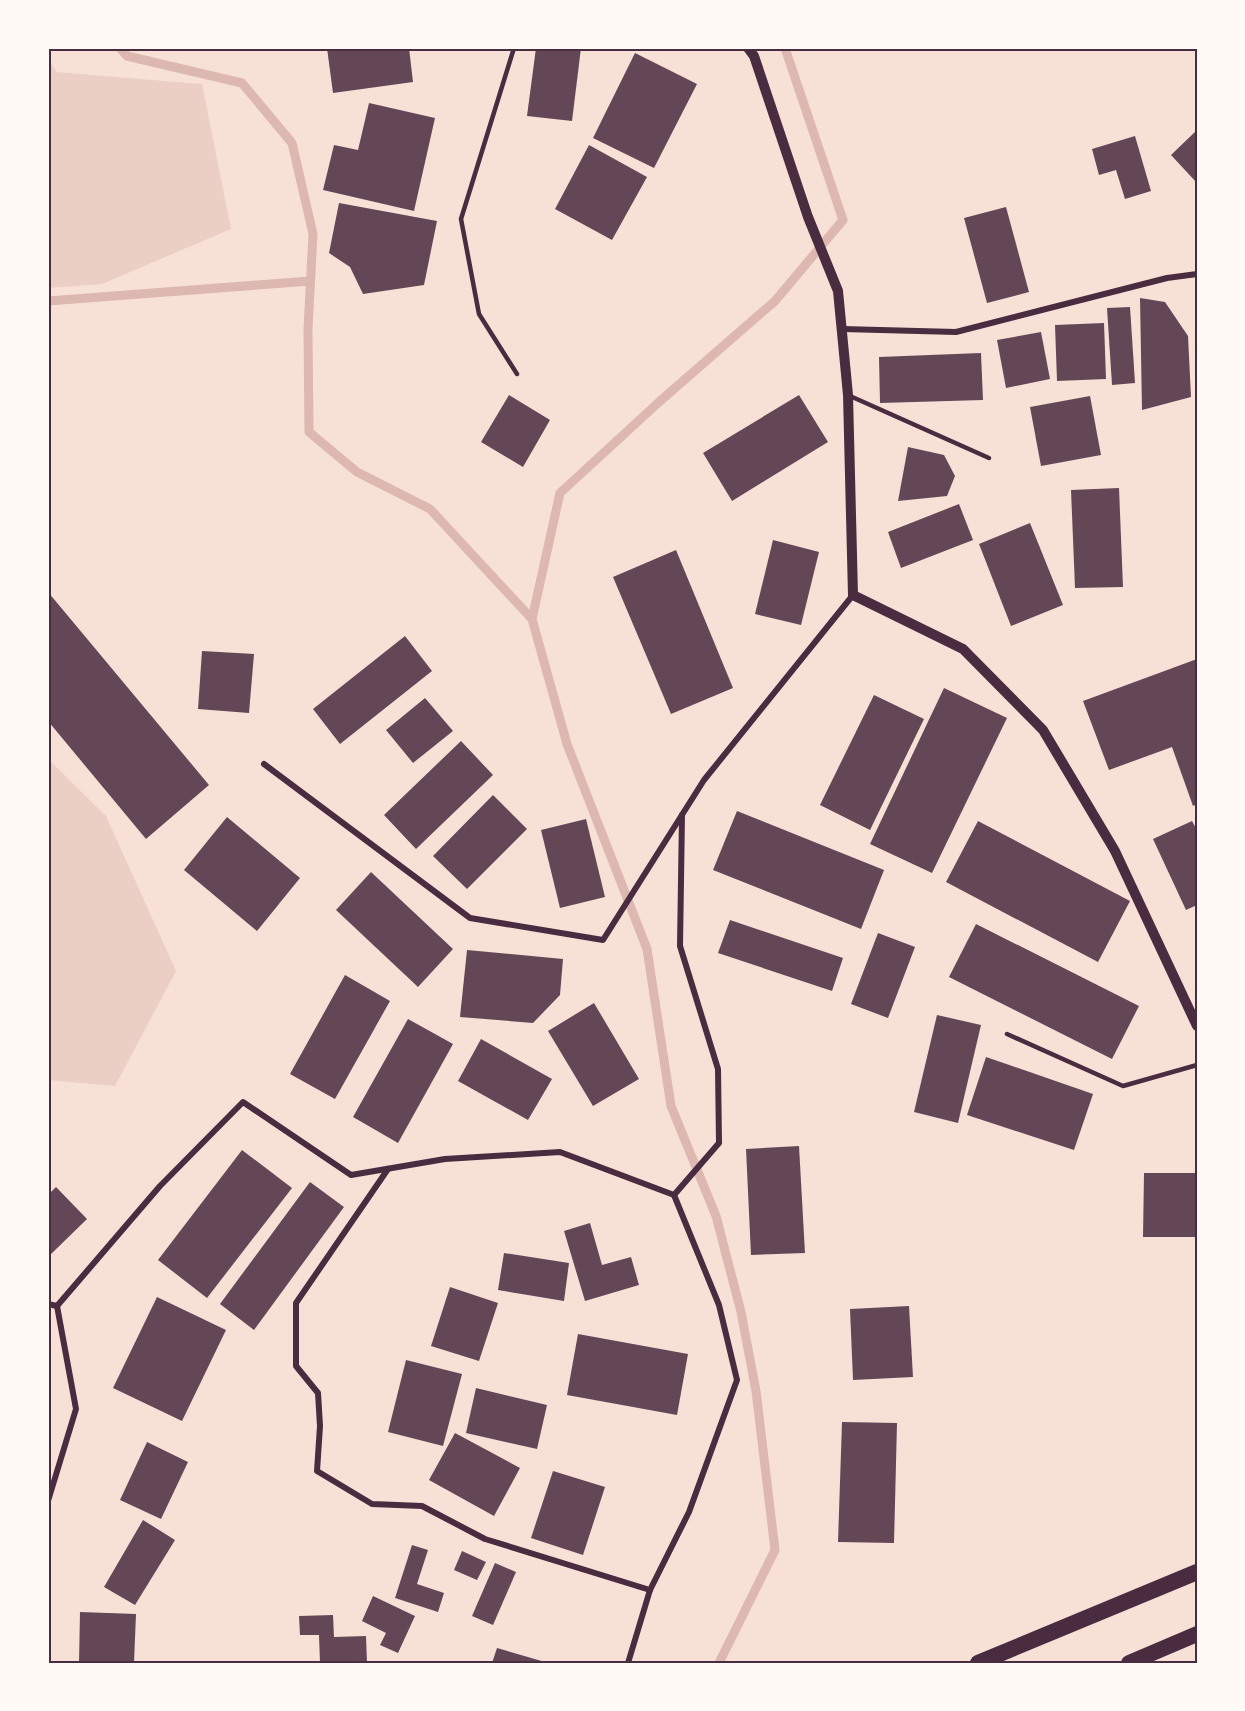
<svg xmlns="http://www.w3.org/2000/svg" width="1245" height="1711" viewBox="0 0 1245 1711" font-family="'Asap Condensed',sans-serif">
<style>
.green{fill:#ebcfc5}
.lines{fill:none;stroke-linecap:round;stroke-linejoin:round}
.stream{stroke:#dcb8b0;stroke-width:9}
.building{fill:#644757}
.service{stroke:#4a2c40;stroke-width:4.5}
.minor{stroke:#4a2c40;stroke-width:6}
.tertiary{stroke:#4a2c40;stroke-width:10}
.trunk{stroke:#4a2c40;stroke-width:16}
.neatline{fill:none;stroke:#4a2c40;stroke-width:2}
</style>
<rect width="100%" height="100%" fill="#f7e1d7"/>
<g class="green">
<path d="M48,59L57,72L202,84L231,229L102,284L48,288Z"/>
<path d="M48,759L106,816L176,971L115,1086L48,1080Z"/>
</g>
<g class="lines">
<g class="stream">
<path d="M120,48L127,56L242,83L292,143L313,234L308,329L309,432L357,472L430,509L532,619"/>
<path d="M48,301L310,281"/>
<path d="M719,1663L775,1550L756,1391L741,1312L716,1216L671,1106L647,949L567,744L532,619L560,493L659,402L775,301L843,220L785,48"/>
</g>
</g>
<g class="building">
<path d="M327,48H409L413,82L333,93Z"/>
<path d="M536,48H581L572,121L527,116Z"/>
<path d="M635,53L697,84L654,168L593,138Z"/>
<path d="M369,103L435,118L414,211L323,190L334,145L358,150Z"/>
<path d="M1197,130V183L1171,155Z"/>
<path d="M1135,136L1151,191L1125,199L1116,170L1099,175L1092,149Z"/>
<path d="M589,145L647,177L612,240L555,209Z"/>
<path d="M339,203L437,221L424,285L363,294L350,267L329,253Z"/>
<path d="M1006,207L1029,292L987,303L964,218Z"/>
<path d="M1140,298L1165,302L1188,336L1191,397L1142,410Z"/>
<path d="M1130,307L1135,383L1112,385L1107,308Z"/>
<path d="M1104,323L1106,379L1057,381L1055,325Z"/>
<path d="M1041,332L1050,379L1006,388L997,340Z"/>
<path d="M981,353L983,400L880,403L879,357Z"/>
<path d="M509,395L550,420L523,467L481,442Z"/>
<path d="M799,395L828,442L732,501L703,453Z"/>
<path d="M1090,396L1101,455L1041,466L1030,407Z"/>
<path d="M908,447L944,455L955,476L947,496L898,501Z"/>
<path d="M1119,488L1123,587L1075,588L1071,490Z"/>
<path d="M959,504L973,540L901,568L888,532Z"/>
<path d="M1030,523L1063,605L1011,626L979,544Z"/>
<path d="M773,540L819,552L801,625L755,614Z"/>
<path d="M676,550L733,688L671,714L613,577Z"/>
<path d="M48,592L209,785L146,839L48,721Z"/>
<path d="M405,636L432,671L340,744L313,709Z"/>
<path d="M202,651L254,654L249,713L198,709Z"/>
<path d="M1197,659V804L1193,806L1172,747L1109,770L1083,701Z"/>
<path d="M944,688L1007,718L932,873L870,844Z"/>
<path d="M874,695L924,719L870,830L820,805Z"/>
<path d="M425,698L453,731L413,763L386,730Z"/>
<path d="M461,741L493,775L416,849L384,815Z"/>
<path d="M493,795L527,829L467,889L433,856Z"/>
<path d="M737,811L884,870L861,929L713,870Z"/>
<path d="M227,817L300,878L257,931L184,870Z"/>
<path d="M586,819L605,897L560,908L541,830Z"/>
<path d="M978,821L1130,901L1098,962L946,882Z"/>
<path d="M1192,821L1197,830V905L1186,910L1153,839Z"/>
<path d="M371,872L453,949L418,987L336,910Z"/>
<path d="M730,920L843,958L832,991L718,953Z"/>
<path d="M976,924L1139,1006L1112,1059L949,977Z"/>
<path d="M878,933L915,947L888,1018L851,1004Z"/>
<path d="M467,950L563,959L560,995L533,1023L460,1017Z"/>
<path d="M345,975L390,1001L335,1099L290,1074Z"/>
<path d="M594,1003L639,1079L593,1106L548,1031Z"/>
<path d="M937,1015L981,1025L958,1123L914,1112Z"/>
<path d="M408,1019L453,1044L398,1143L353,1117Z"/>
<path d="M481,1039L552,1079L528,1120L458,1081Z"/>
<path d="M986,1057L1093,1094L1074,1150L967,1115Z"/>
<path d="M799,1146L805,1253L751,1255L746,1149Z"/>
<path d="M242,1150L292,1188L207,1298L158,1260Z"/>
<path d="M1144,1173H1197V1237H1143Z"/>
<path d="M310,1182L344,1207L254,1330L220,1304Z"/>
<path d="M56,1187L87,1219L48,1257V1195Z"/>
<path d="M590,1223L602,1265L631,1257L639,1285L585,1301L564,1231Z"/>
<path d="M504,1253L569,1263L564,1301L498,1290Z"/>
<path d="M450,1287L498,1303L479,1361L431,1346Z"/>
<path d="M157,1297L226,1330L182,1421L113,1388Z"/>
<path d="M909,1306L913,1377L853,1380L850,1309Z"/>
<path d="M578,1334L688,1354L677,1415L567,1395Z"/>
<path d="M406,1360L462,1374L443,1446L388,1432Z"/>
<path d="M476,1388L547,1405L537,1449L466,1433Z"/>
<path d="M842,1422L897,1423L894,1543L838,1542Z"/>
<path d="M455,1433L520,1468L494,1516L429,1480Z"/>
<path d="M147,1442L188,1462L161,1519L120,1500Z"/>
<path d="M553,1471L605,1487L583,1555L531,1538Z"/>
<path d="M143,1520L175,1540L135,1605L104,1587Z"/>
<path d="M412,1545L428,1550L417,1584L444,1593L438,1612L395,1598Z"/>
<path d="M462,1551L486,1562L477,1580L454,1570Z"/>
<path d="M495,1563L516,1572L493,1625L472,1616Z"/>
<path d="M373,1596L415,1616L398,1653L380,1645L386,1633L362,1621Z"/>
<path d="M80,1612L136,1614L134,1663H79Z"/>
<path d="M333,1615L334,1637L366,1636L367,1663H320L319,1635H300L299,1616Z"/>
<path d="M497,1648L545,1662V1663H492Z"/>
</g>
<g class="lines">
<g class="service">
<path d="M514,48L461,219L479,314L517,374"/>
<path d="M850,396L989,458"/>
<path d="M1007,1034L1123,1086L1197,1065"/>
</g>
<g class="minor">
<path d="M842,329L956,332L1167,278L1197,274"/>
<path d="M264,764L470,918L603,940L704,780L853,595"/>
<path d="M388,1169L296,1303V1366L318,1393L320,1426L317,1471L372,1504L422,1506L485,1539L650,1590"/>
<path d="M48,1304L57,1306"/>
<path d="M57,1306L160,1186L243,1102L351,1175L445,1159L560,1152L674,1195L719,1143L718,1069L680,946L682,815"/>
<path d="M48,1501L76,1409L57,1306"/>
<path d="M628,1663L650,1590L689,1512L737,1380L719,1305L674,1195"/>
</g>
<path class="tertiary" d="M748,48L754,56L808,217L838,291L848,395L853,595L963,649L1043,730L1115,851L1197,1026"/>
<g class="trunk">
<path d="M978,1663L1197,1572"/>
<path d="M1129,1663L1197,1634"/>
</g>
</g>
<rect width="1245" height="1711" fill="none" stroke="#fffaf5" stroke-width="99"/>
<rect x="50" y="50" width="1146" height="1612" class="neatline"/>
</svg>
